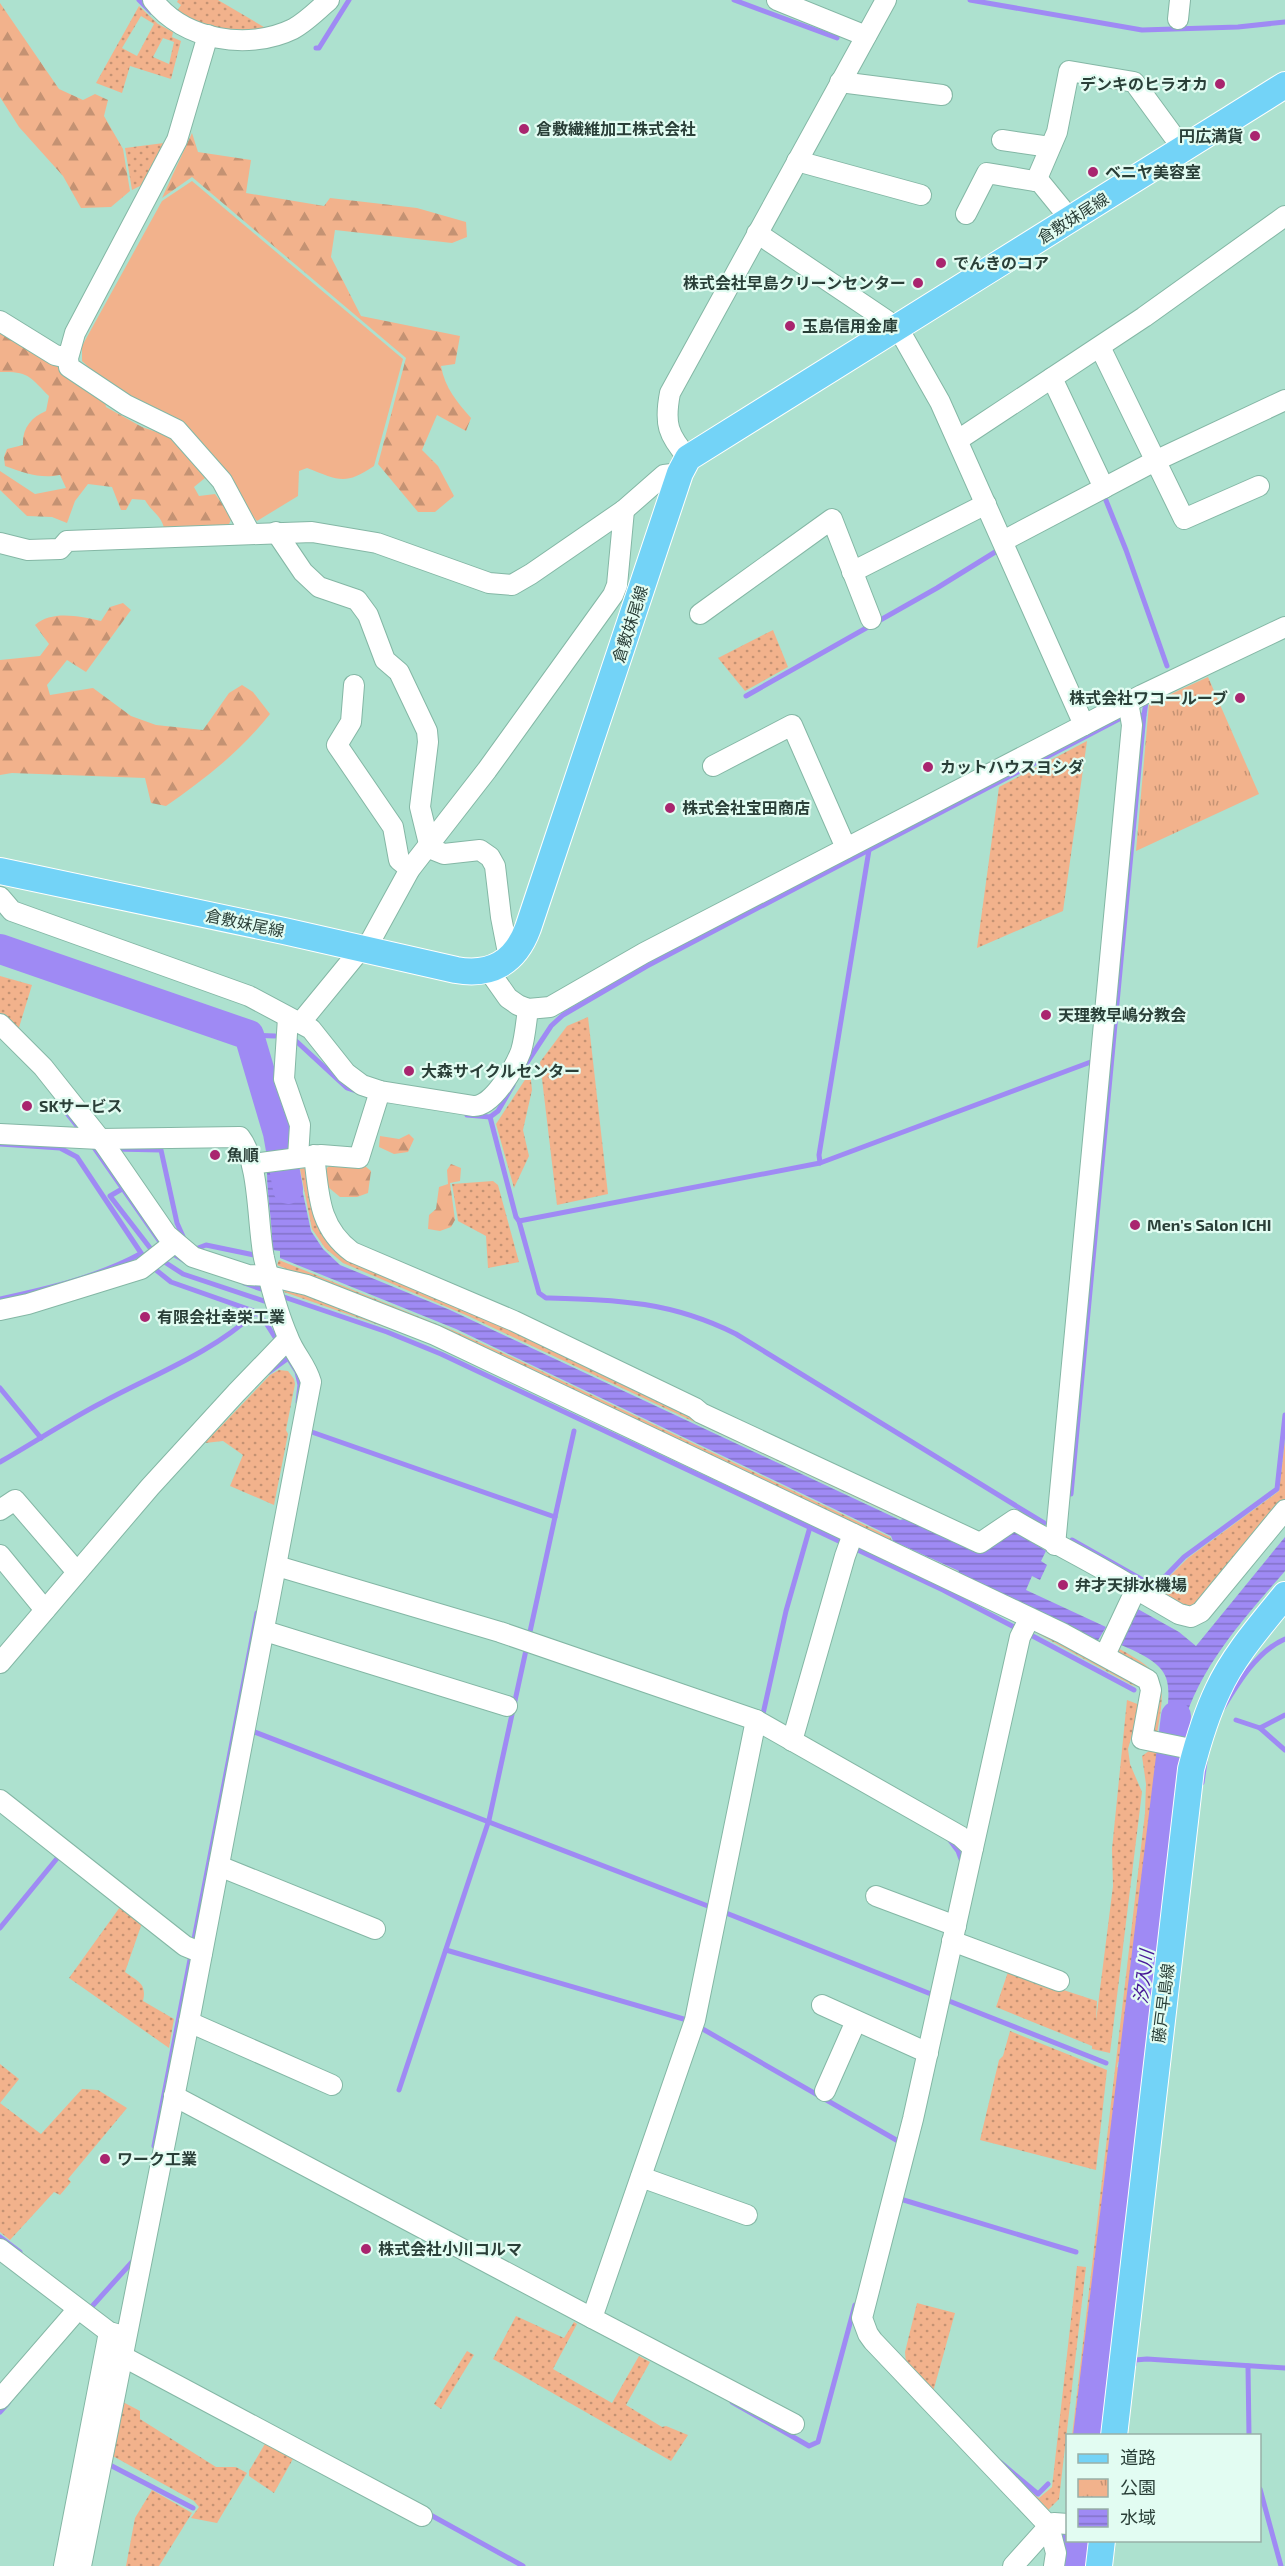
<svg xmlns="http://www.w3.org/2000/svg" width="1285" height="2566" viewBox="0 0 1285 2566" font-family="'Exo 2','Noto Sans JP',sans-serif">
<style>
.grass{fill:url(#grass-dots);fill-rule:evenodd}
.forest{fill:url(#forest-firs)}
.park{fill:url(#park-tufts)}
.garden{fill:#f2b28c}
.water{fill:url(#water-rules)}
.lines{fill:none;stroke-linecap:round;stroke-linejoin:round}
.stream{stroke:#9f8af4;stroke-width:5}
.river{stroke:#9f8af4;stroke-width:30}
.minor-casing{stroke:#84b7a5;stroke-width:22}
.major-casing{stroke:#fff;stroke-width:28}
.minor{stroke:#fff;stroke-width:20}
.major{stroke:#73d3f7;stroke-width:26}
.poi-dot{fill:#a9256f;stroke:#e2fcf2;stroke-width:2}
.labels{text-anchor:middle;stroke-width:4.5;stroke-linejoin:round;paint-order:stroke}
.poi-label{font-size:16px;font-weight:bold;fill:#2a3f38;stroke:#e2fcf2;text-anchor:start}
.street-label{font-size:16px;fill:#2a3f38;stroke:#e2fcf2}
.water-label{font-size:18px;font-style:italic;fill:#471997;stroke:#e2fcf2}
</style>
<defs>
<pattern id="grass-dots" width="8" height="8" patternUnits="userSpaceOnUse" patternTransform="scale(1.5)"><rect width="8" height="8" fill="#f2b28c"/><path d="M2 2h.1M6 6h.1" fill="none" stroke="#c49273" stroke-width="1.8" stroke-linecap="round"/></pattern>
<pattern id="forest-firs" width="22" height="20" patternUnits="userSpaceOnUse" patternTransform="scale(1.5)"><rect width="22" height="20" fill="#f2b28c"/><path d="M5 1l3.5 6h-7zM16 11l3.5 6h-7z" fill="#c49273"/></pattern>
<pattern id="park-tufts" width="24" height="20" patternUnits="userSpaceOnUse" patternTransform="scale(1.5)"><rect width="24" height="20" fill="#f2b28c"/><path d="M3 7l-1-3M5 7V3M7 7l1-3M15 17l-1-3M17 17v-4M19 17l1-3" fill="none" stroke="#c49273"/></pattern>
<pattern id="water-rules" width="6" height="5" patternUnits="userSpaceOnUse" patternTransform="scale(1.5)"><rect width="6" height="5" fill="#9f8af4"/><path d="M0 2.5h6" fill="none" stroke="#8272c7"/></pattern>
</defs>
<rect width="100%" height="100%" fill="#ade1cf"/>
<g class="grass">
<path d="M178,0H218L269,30C237,38 204,29 177,11L181,5L177,2Z"/>
<path d="M139,6L158,24L173,32L172,37L181,41L171,79L130,66L122,93L96,83ZM141,16L154,24L137,56L122,48ZM163,38L174,42L169,64L153,57Z"/>
<path d="M164,143L144,184L132,190L125,148Z"/>
<path d="M773,630L788,667L745,691L718,658Z"/>
<path d="M1087,741L1063,911L977,948L999,787Z"/>
<path d="M0,976L32,985L17,1034L0,1018Z"/>
<path d="M588,1017L608,1194L557,1205L540,1062L567,1026Z"/>
<path d="M530,1072L532,1090L523,1130L529,1156L514,1188L496,1124Z"/>
<path d="M304,1168L307,1172C313,1211 311,1232 345,1257L461,1307L906,1517L900,1518L468,1316L343,1263L325,1248L312,1229L300,1169Z"/>
<path d="M493,1181L498,1185L519,1262L488,1268L486,1236L458,1221L452,1184Z"/>
<path d="M279,1260L457,1332L516,1359L890,1537L892,1541L957,1571L955,1576L371,1303L277,1265Z"/>
<path d="M286,1286L415,1333L584,1414L422,1340L284,1292Z"/>
<path d="M279,1370L288,1371L294,1379L295,1384L286,1430L288,1434L274,1505L230,1486L243,1455L223,1441L205,1443L270,1375Z"/>
<path d="M1285,1440V1505L1196,1611H1185L1156,1590L1188,1558L1279,1491Z"/>
<path d="M1038,1628L1144,1688L1132,1685L1033,1631Z"/>
<path d="M1116,1647C1165,1674 1167,1679 1157,1734L1152,1727L1159,1690L1115,1653Z"/>
<path d="M1127,1700L1140,1705L1128,1749L1130,1764L1142,1792L1110,2053L1092,2049V2046L996,2007L1008,1972L1097,2001L1096,2021L1113,1886L1112,1849Z"/>
<path d="M1153,1748L1164,1750L1127,2060L1118,2062L1117,2067L1126,2074L1083,2435L1072,2436L1145,1813L1146,1784L1142,1756Z"/>
<path d="M120,1907L142,1923L125,1972C138,1982 147,1983 143,2001L174,2019L169,2048L69,1978Z"/>
<path d="M1010,2031L1107,2070L1096,2170L980,2140L999,2060L1003,2056Z"/>
<path d="M0,2064L19,2079L0,2103L41,2134L82,2089L98,2090L127,2108L68,2179L71,2182L60,2195L54,2192L10,2240L0,2232Z"/>
<path d="M1077,2266L1086,2267L1059,2499L1046,2512L984,2453L1039,2498L1052,2487Z"/>
<path d="M917,2303L955,2313L933,2392L906,2363L905,2352Z"/>
<path d="M516,2316L564,2338L574,2322L577,2324L553,2369L612,2403L639,2356L650,2362L626,2405L662,2427L666,2426L688,2435L671,2461L493,2359Z"/>
<path d="M467,2351L474,2355L441,2409L434,2404Z"/>
<path d="M121,2401L140,2411V2419L216,2467H236L247,2473L217,2523L191,2518L199,2507L194,2501L111,2455Z"/>
<path d="M266,2442L294,2457L274,2493L249,2476V2471Z"/>
<path d="M152,2490L192,2513L159,2566H126L135,2518Z"/>
</g>
<g class="forest">
<path d="M0,3L59,89L83,100L95,94L108,100L104,116L123,149L130,191L111,207L81,208L63,176L19,127L0,97Z"/>
<path d="M192,133L198,152L251,160L246,193L324,206L330,198L417,208L466,222L467,237L452,243L335,230L331,257L361,316L460,336L455,364L441,366C445,388 457,402 471,418L466,431L437,415L422,450L438,466L454,496L435,512H418L378,464L406,358L192,177L162,198Z"/>
<path d="M0,327L104,395L106,407L142,427L171,437L205,478L194,487L199,496L215,494L232,517L227,529L165,532C162,515 153,514 145,500L132,499L126,510H121L112,487L88,484L75,501L67,523L52,517L27,516L0,490V471L35,494L66,488L60,475C40,479 25,473 5,466L4,457L7,449L23,445C22,429 31,417 46,411L49,396C30,377 29,371 0,372Z"/>
<path d="M123,603L131,610L86,672L67,660L47,685L50,695L93,688L131,716L156,725L203,730L229,693L242,685L253,692L270,714C241,751 205,779 166,806L151,803L145,778L12,773L0,775V660L40,656L49,644L35,625C52,610 79,616 101,621L110,607Z"/>
<path d="M409,1134L414,1139L408,1152L394,1154L379,1147L380,1136L399,1139Z"/>
<path d="M334,1161L365,1166L371,1171L368,1193L357,1197H340L328,1187L326,1169Z"/>
<path d="M451,1164L461,1168L460,1181L450,1183L455,1220L451,1227L440,1231L428,1229L429,1215L436,1209L439,1187L448,1184L447,1170Z"/>
</g>
<path class="park" d="M1208,677L1259,794L1136,851L1149,704Z"/>
<path class="garden" d="M192,181L403,359L374,466C344,486 339,480 307,468L299,471L298,496L257,521L171,418L107,384L82,361V346L162,201Z"/>
<g class="water">
<path d="M298,1170L311,1231L323,1249L340,1265L450,1310L900,1520L905,1519L967,1548L1009,1528L1046,1551L1041,1561L1047,1565L1040,1580L1032,1576L1026,1590L1106,1627L1097,1642L956,1577L959,1571L893,1541L891,1536L456,1329L280,1258V1251L272,1250C273,1224 267,1199 267,1172Z"/>
<path d="M1285,1537V1571C1242,1621 1194,1672 1180,1738L1165,1735C1170,1678 1178,1669 1119,1644L1136,1608L1179,1632L1196,1646Z"/>
</g>
<g class="lines">
<g class="stream">
<path d="M139,0L151,12"/>
<path d="M734,0L837,38"/>
<path d="M970,0L1142,30L1238,27L1285,22"/>
<path d="M316,48H319L349,0"/>
<path d="M1103,493L1126,550L1167,666"/>
<path d="M746,696L937,588L1000,549"/>
<path d="M249,1035L275,1036"/>
<path d="M295,1040L347,1088L356,1091"/>
<path d="M524,1067L551,1026L563,1015L647,966L1121,718L1144,715"/>
<path d="M66,1112L81,1131"/>
<path d="M467,1115L490,1117L498,1111L513,1085"/>
<path d="M490,1117L516,1217L519,1221L539,1293L546,1298C618,1300 670,1301 736,1334L1044,1523"/>
<path d="M0,1144L60,1148L77,1157L145,1259"/>
<path d="M93,1146L163,1246"/>
<path d="M114,1149L161,1150L177,1223L185,1241"/>
<path d="M820,1163L819,1155L869,850"/>
<path d="M122,1189L110,1196L154,1253"/>
<path d="M519,1221L820,1163L1096,1060"/>
<path d="M193,1250L206,1245L259,1256"/>
<path d="M170,1252L190,1264"/>
<path d="M160,1259L183,1274L270,1303"/>
<path d="M151,1266L171,1282L256,1312L266,1323L297,1372L300,1385L298,1402"/>
<path d="M244,1283L267,1291"/>
<path d="M278,1295L387,1332L441,1354L943,1590L1018,1629"/>
<path d="M0,1299C46,1289 98,1277 140,1254"/>
<path d="M269,1372L287,1359"/>
<path d="M0,1388L41,1438"/>
<path d="M306,1430L555,1517L574,1431"/>
<path d="M0,1462C35,1442 68,1420 103,1402C155,1374 212,1353 256,1312"/>
<path d="M1071,1494L1144,715L1146,702L1150,701"/>
<path d="M1072,1540L1155,1587L1184,1557L1277,1489L1285,1415"/>
<path d="M1027,1633L1134,1690"/>
<path d="M1223,1708C1238,1683 1257,1651 1285,1639"/>
<path d="M763,1714L786,1611L810,1527"/>
<path d="M1236,1720L1260,1728L1285,1750"/>
<path d="M1260,1728L1285,1715"/>
<path d="M252,1731L713,1908"/>
<path d="M1202,1783L1205,1762"/>
<path d="M949,1839L958,1851L962,1862"/>
<path d="M721,1911L936,1996"/>
<path d="M0,1928L59,1856"/>
<path d="M446,1950L687,2020L898,2141"/>
<path d="M944,1999L1106,2063"/>
<path d="M1122,2065L1132,2067"/>
<path d="M399,2090L489,1820L555,1517"/>
<path d="M154,2146L257,1613"/>
<path d="M897,2198L1076,2252"/>
<path d="M0,2237L20,2252"/>
<path d="M87,2312L132,2262"/>
<path d="M1134,2365L1135,2360L1147,2359L1285,2368"/>
<path d="M1248,2366L1249,2436"/>
<path d="M732,2402L809,2446L818,2442L855,2305"/>
<path d="M0,2412L8,2403"/>
<path d="M1000,2462L1038,2494L1048,2484"/>
<path d="M108,2464L193,2508"/>
<path d="M1260,2489L1281,2566"/>
<path d="M427,2513L523,2566"/>
</g>
<g class="river">
<path d="M0,949L249,1035L278,1133L288,1189"/>
<path d="M1088,2436L1176,1716"/>
<path d="M1073,2566L1076,2540"/>
</g>
<defs>
<g id="minor">
<path d="M153,0C183,40 248,51 293,29C306,22 318,10 329,0"/>
<path d="M777,0L866,36"/>
<path d="M1178,19L1180,0"/>
<path d="M208,35L177,140L75,333L68,358L69,367L126,405L177,430L222,481L250,533"/>
<path d="M840,82L942,95"/>
<path d="M1002,140L1050,147"/>
<path d="M797,161L921,195"/>
<path d="M1036,181L1057,132L1069,71L1134,82L1183,149"/>
<path d="M966,214L987,173L1040,182L1071,220"/>
<path d="M757,233L898,328L940,402L1084,725"/>
<path d="M0,321L55,355L68,358"/>
<path d="M1100,347L1184,519L1259,486"/>
<path d="M1052,378L1104,488"/>
<path d="M958,440L1144,317L1285,216"/>
<path d="M688,458C668,435 664,424 670,393L886,0"/>
<path d="M276,532L303,572L319,587L357,600L368,615L385,660L399,672L427,731L428,742L420,807L429,844L434,850L444,854L480,850L490,857L495,866L501,917L509,958"/>
<path d="M1003,541L1155,461L1285,400"/>
<path d="M0,543L28,550L60,549L67,541L312,532L377,543L489,583L512,585L531,574L624,510L664,475L680,473"/>
<path d="M852,572L986,504"/>
<path d="M700,614L832,519L871,619"/>
<path d="M354,685L351,722L337,745L393,827L399,860L410,869"/>
<path d="M713,766L792,725L846,848"/>
<path d="M0,897L12,911L249,996L311,1029L346,1073L362,1085L380,1091L474,1106C493,1106 515,1067 521,1051C525,1038 526,1023 528,1009"/>
<path d="M489,971L508,998L518,1005L528,1009L550,1007L644,953L1142,695L1285,627"/>
<path d="M288,1018L284,1079L300,1125L298,1157"/>
<path d="M301,1022L356,955L371,940L410,869L487,770L613,595L617,585L624,510"/>
<path d="M0,1024L43,1067L105,1145L167,1235L193,1257L248,1275L269,1276L307,1285L435,1335L1062,1633L1148,1680L1151,1690L1142,1739L1186,1748L1197,1746"/>
<path d="M0,1134L100,1139L240,1137C260,1163 257,1224 264,1258C270,1284 277,1312 288,1337C294,1354 306,1364 311,1382L189,2022L81,2566"/>
<path d="M314,1155C319,1194 318,1227 352,1252L514,1321L695,1408L701,1413L980,1543L1014,1520C1054,1544 1097,1564 1136,1589L1105,1655"/>
<path d="M252,1164L321,1155L359,1158L380,1091"/>
<path d="M0,1310L28,1304L141,1269L174,1243"/>
<path d="M0,1510L15,1500L77,1572"/>
<path d="M1055,1545L1132,725L1128,702"/>
<path d="M0,1555L45,1610"/>
<path d="M277,1566L500,1632L756,1720L960,1836L973,1848L913,2119L862,2318L868,2334L873,2341L1049,2526L1056,2553L1054,2566"/>
<path d="M1136,1589L1179,1614L1191,1617L1201,1612L1285,1510"/>
<path d="M265,1631L507,1706"/>
<path d="M0,1663L150,1487L236,1393L288,1339"/>
<path d="M792,1741L845,1556L853,1534"/>
<path d="M0,1800L185,1946L202,1953"/>
<path d="M973,1848L1020,1637L1029,1619"/>
<path d="M219,1866L375,1929"/>
<path d="M876,1896L956,1926"/>
<path d="M952,1941L1059,1981"/>
<path d="M822,2005L928,2053"/>
<path d="M189,2022L332,2085"/>
<path d="M825,2091L856,2021"/>
<path d="M174,2096L592,2318L695,2020L756,1720"/>
<path d="M641,2177L747,2215"/>
<path d="M0,2249L109,2332L120,2335"/>
<path d="M592,2318L794,2424"/>
<path d="M122,2356L422,2516"/>
<path d="M0,2399L78,2309"/>
<path d="M64,2566L109,2332"/>
<path d="M1013,2566L1049,2526L1054,2523L1068,2524"/>
</g>
<g id="major">
<path d="M0,871L284,931L456,970C491,976 515,963 528,928L680,473L688,458L1285,85"/>
<path d="M1114,2436L1191,1769C1198,1742 1206,1715 1218,1690C1234,1655 1261,1625 1285,1595"/>
<path d="M1099,2566L1102,2540"/>
</g>
</defs>
<use href="#minor" class="minor-casing"/>
<use href="#major" class="major-casing"/>
<use href="#minor" class="minor"/>
<use href="#major" class="major"/>
</g>
<g class="poi-dot">
<circle cx="1220" cy="84" r="6"/>
<circle cx="524" cy="129" r="6"/>
<circle cx="1255" cy="136" r="6"/>
<circle cx="1093" cy="172" r="6"/>
<circle cx="941" cy="263" r="6"/>
<circle cx="918" cy="283" r="6"/>
<circle cx="790" cy="326" r="6"/>
<circle cx="1240" cy="698" r="6"/>
<circle cx="928" cy="767" r="6"/>
<circle cx="670" cy="808" r="6"/>
<circle cx="1046" cy="1015" r="6"/>
<circle cx="409" cy="1071" r="6"/>
<circle cx="27" cy="1106" r="6"/>
<circle cx="215" cy="1155" r="6"/>
<circle cx="1135" cy="1225" r="6"/>
<circle cx="145" cy="1317" r="6"/>
<circle cx="1063" cy="1585" r="6"/>
<circle cx="105" cy="2159" r="6"/>
<circle cx="366" cy="2249" r="6"/>
</g>
<g class="labels">
<g class="poi-label">
<text x="1208" y="90" text-anchor="end">デンキのヒラオカ</text>
<text x="536" y="135">倉敷繊維加工株式会社</text>
<text x="1243" y="142" text-anchor="end">円広満貨</text>
<text x="1105" y="178">ベニヤ美容室</text>
<text x="953" y="269">でんきのコア</text>
<text x="906" y="289" text-anchor="end">株式会社早島クリーンセンター</text>
<text x="802" y="332">玉島信用金庫</text>
<text x="1228" y="704" text-anchor="end">株式会社ワコールーブ</text>
<text x="940" y="773">カットハウスヨシダ</text>
<text x="682" y="814">株式会社宝田商店</text>
<text x="1058" y="1021">天理教早嶋分教会</text>
<text x="421" y="1077">大森サイクルセンター</text>
<text x="39" y="1112">SKサービス</text>
<text x="227" y="1161">魚順</text>
<text x="1147" y="1231">Men's Salon ICHI</text>
<text x="157" y="1323">有限会社幸栄工業</text>
<text x="1075" y="1591">弁才天排水機場</text>
<text x="117" y="2165">ワーク工業</text>
<text x="378" y="2255">株式会社小川コルマ</text>
</g>
<g class="street-label">
<text transform="translate(1073 218) rotate(-32)" y="6">倉敷妹尾線</text>
<text transform="translate(630 624) rotate(-72)" y="6">倉敷妹尾線</text>
<text transform="translate(245 923) rotate(12)" y="6">倉敷妹尾線</text>
<text transform="translate(1163 2003) rotate(-83)" y="6">藤戸早島線</text>
</g>
<g class="water-label">
<text transform="translate(1144 1977) rotate(-83)" y="6">汐入川</text>
</g>
</g>
<rect x="1066" y="2434" width="195" height="108" fill="#e2fcf2" stroke="#98b0a8" stroke-width="1.5"/>
<rect x="1078" y="2454" width="30" height="9" fill="#73d3f7" stroke="#98b0a8" stroke-width="1.5"/>
<text x="1120" y="2464" font-size="18" fill="#2a3f38">道路</text>
<rect x="1078" y="2479" width="30" height="18" fill="url(#park-tufts)" stroke="#98b0a8" stroke-width="1.5"/>
<text x="1120" y="2494" font-size="18" fill="#2a3f38">公園</text>
<rect x="1078" y="2509" width="30" height="18" fill="url(#water-rules)" stroke="#98b0a8" stroke-width="1.5"/>
<text x="1120" y="2524" font-size="18" fill="#2a3f38">水域</text>
</svg>
